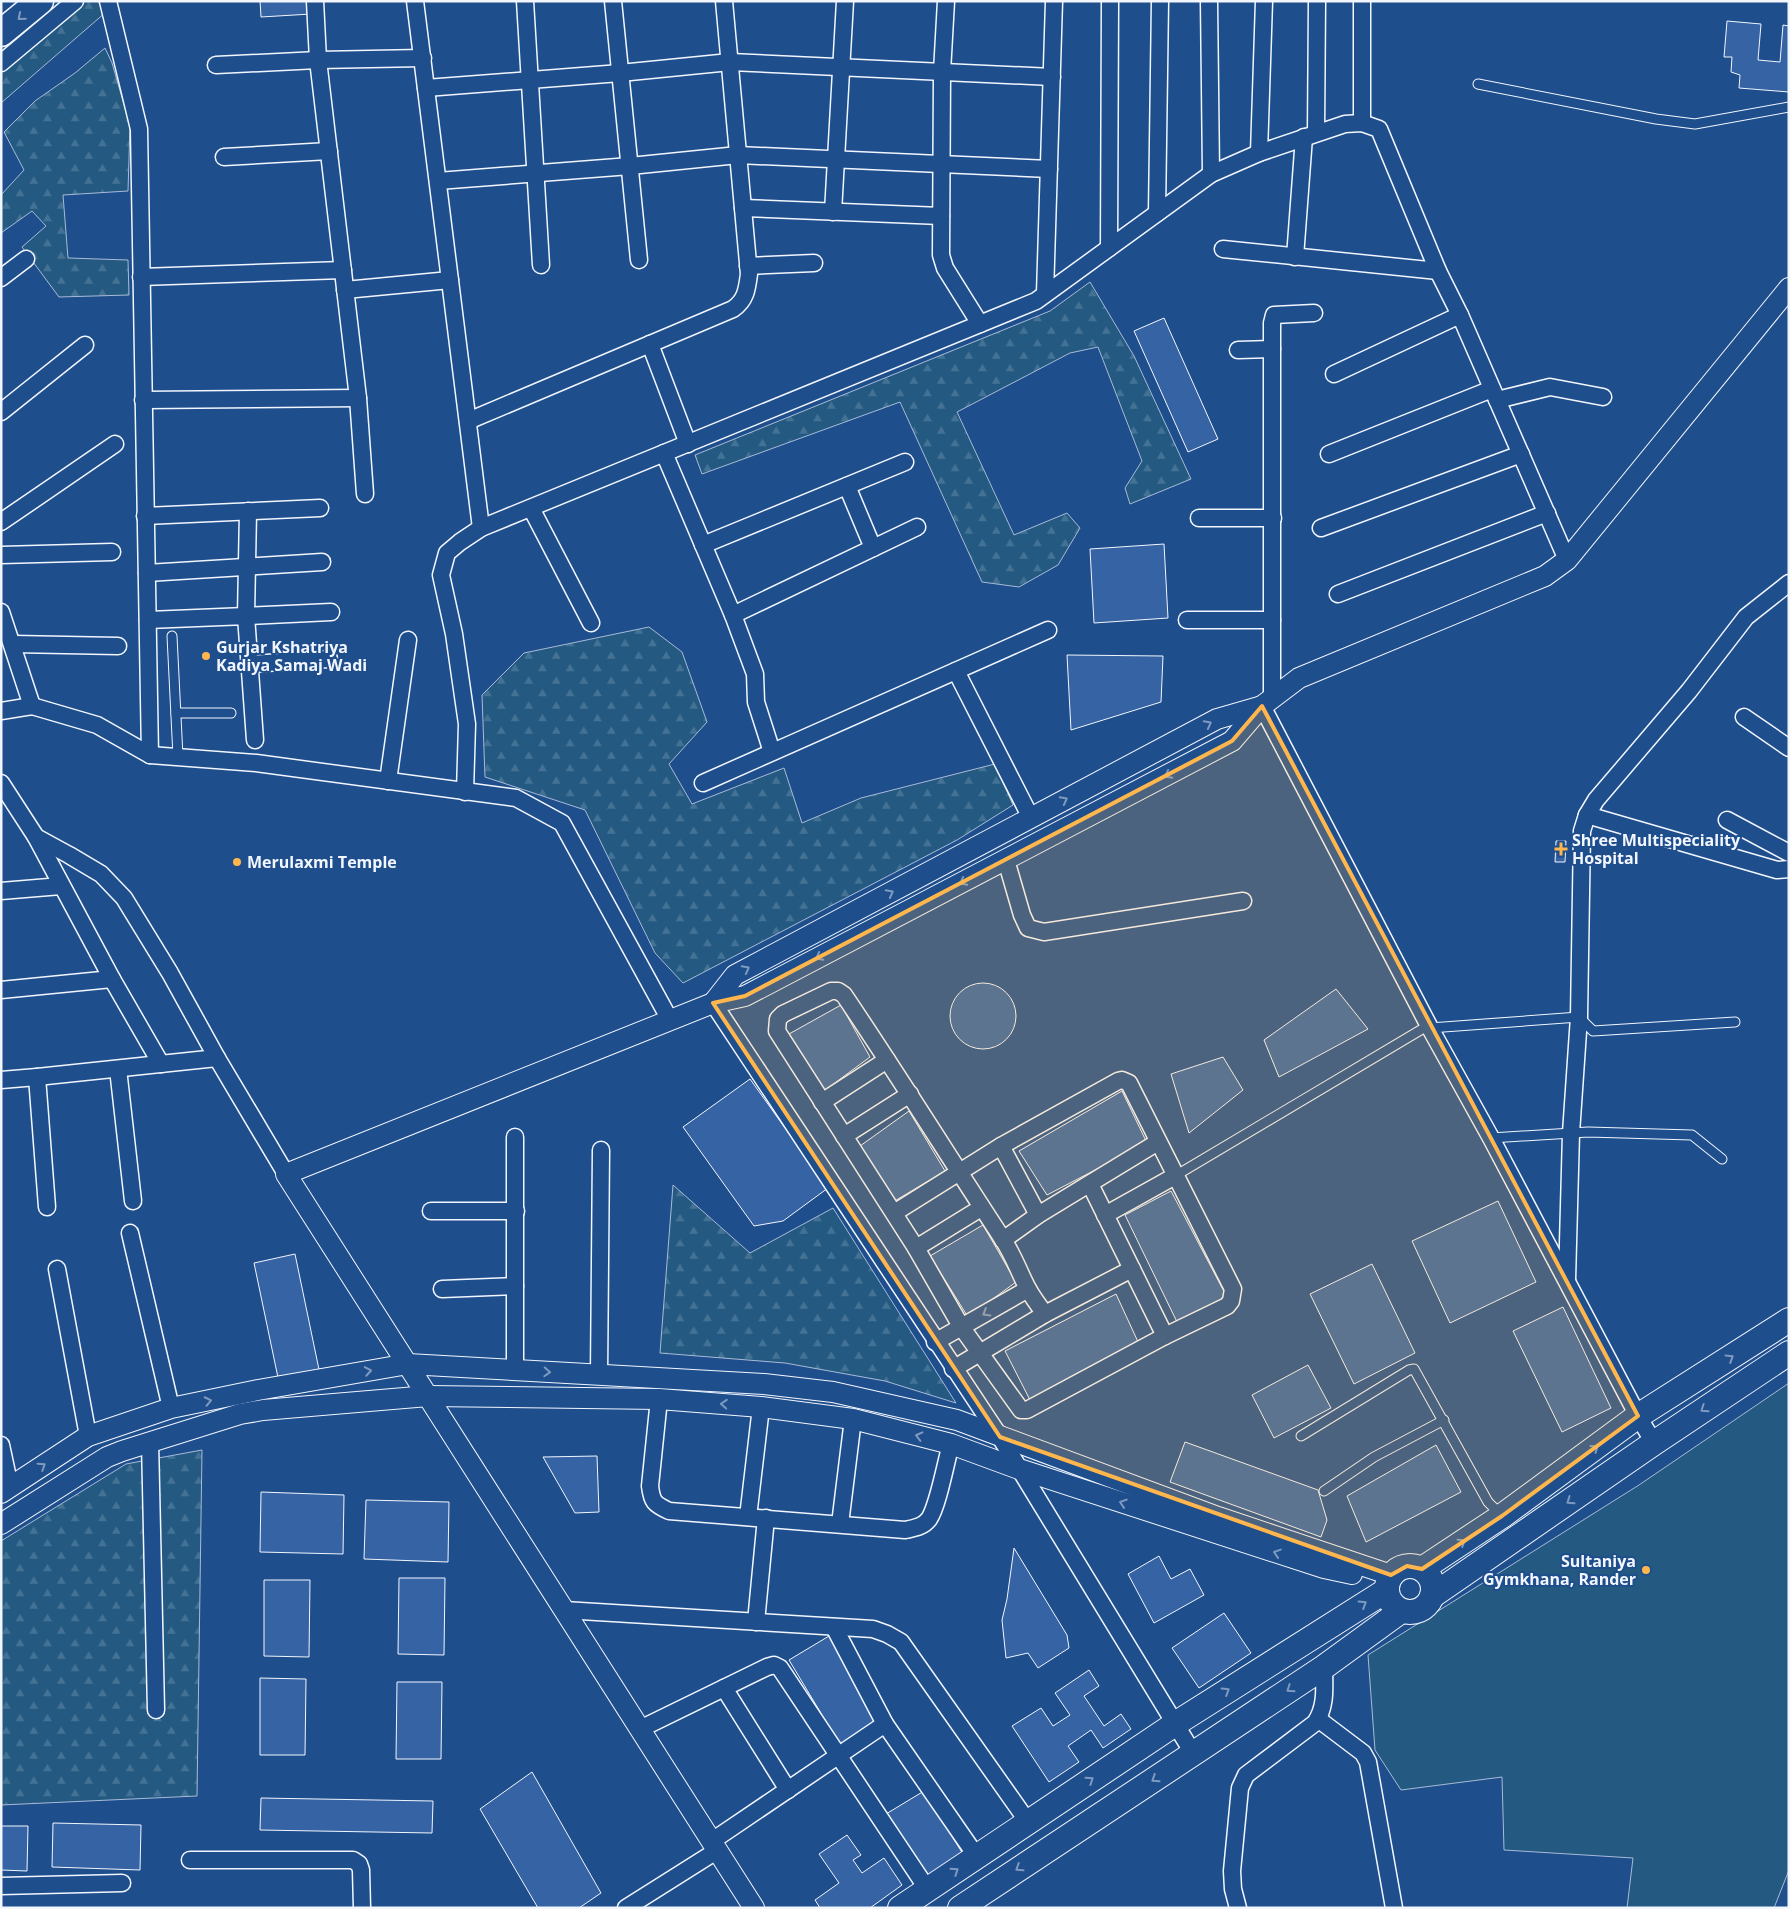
<svg xmlns="http://www.w3.org/2000/svg" width="1790" height="1909" viewBox="0 0 1790 1909" font-family="'Open Sans',sans-serif">
<style>
.forest{fill:url(#forest-firs);stroke:#a8bbd7}
.park{fill:#245a82;stroke:#a8bbd7}
.building{fill:#3563a3;stroke:#f2f6ff}
.lines{fill:none;stroke-linecap:round;stroke-linejoin:round}
.service-casing{stroke:#f2f6ff;stroke-width:11}
.minor-casing{stroke:#f2f6ff;stroke-width:19}
.tertiary-casing{stroke:#f2f6ff;stroke-width:22}
.secondary-casing{stroke:#f2f6ff;stroke-width:26}
.primary-casing{stroke:#f2f6ff;stroke-width:29}
.service{stroke:#1f4e8c;stroke-width:9}
.minor{stroke:#1f4e8c;stroke-width:16}
.tertiary{stroke:#1f4e8c;stroke-width:20}
.secondary{stroke:#1f4e8c;stroke-width:24}
.primary{stroke:#1f4e8c;stroke-width:26}
.oneway{stroke:#7e9ac0}
.marked{fill:#ffb74d;fill-opacity:0.2;stroke:#ffb74d;stroke-width:4;stroke-linejoin:round}
.poi-dot{fill:#ffb74d;stroke:#1f4e8c;stroke-width:2}
.labels{text-anchor:middle;stroke-width:4;stroke-linejoin:round;paint-order:stroke}
.poi-label{font-size:16px;font-weight:bold;fill:#f2f6ff;stroke:#1f4e8c;text-anchor:start}
</style>
<defs>
<pattern id="forest-firs" width="22" height="20" patternUnits="userSpaceOnUse" patternTransform="scale(1.25)"><rect width="22" height="20" fill="#245a82"/><path d="M5 1l3.5 6h-7zM16 11l3.5 6h-7z" fill="#447295"/></pattern>
</defs>
<rect width="100%" height="100%" fill="#1f4e8c"/>
<g class="forest">
<path d="M85,1H98L106,12L1,103V70Z"/>
<path d="M105,48L112,63L130,125L128,191L63,195L68,258L128,260L129,295L59,297L22,247L46,226L32,211L1,233V195L24,170L4,132L35,101L75,73Z"/>
<path d="M1090,282L1134,356L1191,479L1130,504L1125,488L1142,461L1098,347L1070,353L957,412L1014,535L1067,513L1080,528L1058,565L1019,587L982,582L900,402L702,474L695,455L1050,311Z"/>
<path d="M649,627L682,652L707,722L669,764L692,804L784,768L802,823L861,798L995,764L1013,805L957,840L683,983L655,953L585,810L485,777L482,695L524,653Z"/>
<path d="M673,1185L750,1253L833,1208L956,1403L885,1381L785,1363L660,1353Z"/>
<path d="M202,1450L197,1796L1,1805V1541L126,1464Z"/>
</g>
<path class="park" d="M1789,1383V1870L1774,1908H1627L1633,1858L1504,1850L1502,1777L1401,1790L1375,1750L1368,1655L1639,1485Z"/>
<g class="building">
<path d="M260,1H310L311,14L261,17Z"/>
<path d="M1727,21L1761,24L1758,60L1780,62L1783,25L1789,26V92L1739,88L1740,75L1731,72L1732,57H1724Z"/>
<path d="M1164,318L1218,439L1188,452L1134,331Z"/>
<path d="M1164,544L1168,618L1094,623L1090,549Z"/>
<path d="M1067,655L1163,656L1161,702L1071,730Z"/>
<path d="M1556,841H1566L1565,862H1555Z"/>
<circle cx="983" cy="1016" r="33"/>
<path d="M1336,989L1368,1029L1279,1077L1264,1040Z"/>
<path d="M841,1005L870,1057L824,1091L789,1034Z"/>
<path d="M1223,1057L1243,1090L1189,1133L1171,1074Z"/>
<path d="M750,1079L828,1188L783,1221L754,1226L683,1127Z"/>
<path d="M1122,1091L1147,1143L1047,1195L1019,1151Z"/>
<path d="M909,1111L945,1171L893,1202L860,1146Z"/>
<path d="M1171,1191L1228,1299L1178,1324L1125,1215Z"/>
<path d="M1498,1201L1536,1282L1450,1323L1412,1241Z"/>
<path d="M983,1225L1016,1282L968,1317L930,1256Z"/>
<path d="M295,1254L322,1384L281,1392L254,1263Z"/>
<path d="M1372,1264L1415,1353L1354,1384L1310,1294Z"/>
<path d="M1116,1294L1139,1344L1030,1400L1005,1351Z"/>
<path d="M1563,1307L1611,1408L1562,1432L1513,1331Z"/>
<path d="M1308,1365L1331,1408L1274,1438L1252,1395Z"/>
<path d="M1185,1442L1318,1490L1327,1520L1321,1537L1170,1482Z"/>
<path d="M1436,1445L1461,1492L1366,1542L1347,1496Z"/>
<path d="M597,1456L599,1512L575,1513L543,1457Z"/>
<path d="M261,1492L344,1495L343,1554L260,1552Z"/>
<path d="M366,1500L449,1502L448,1562L364,1559Z"/>
<path d="M1014,1548L1067,1635L1069,1648L1038,1668L1028,1653L1006,1658L1002,1620L1007,1599Z"/>
<path d="M1159,1556L1171,1579L1190,1569L1204,1595L1154,1623L1128,1574Z"/>
<path d="M399,1578H445L444,1655L398,1654Z"/>
<path d="M264,1580H310L309,1657L264,1656Z"/>
<path d="M1224,1613L1251,1653L1199,1688L1172,1648Z"/>
<path d="M829,1636L880,1721L840,1745L789,1660Z"/>
<path d="M1089,1670L1099,1686L1084,1696L1104,1726L1121,1714L1131,1729L1103,1748L1091,1730L1068,1746L1079,1762L1049,1782L1012,1726L1041,1708L1053,1726L1070,1715L1055,1693Z"/>
<path d="M260,1678L306,1679L305,1755H260Z"/>
<path d="M397,1682H442L441,1759H396Z"/>
<path d="M532,1772L601,1893L579,1908H538L480,1809Z"/>
<path d="M924,1791L963,1854L924,1877L886,1814Z"/>
<path d="M261,1798L433,1801L432,1833L260,1830Z"/>
<path d="M53,1823L141,1825L140,1870L52,1867Z"/>
<path d="M1,1826H28L27,1871L1,1870Z"/>
<path d="M847,1835L861,1855L853,1860L862,1873L884,1858L902,1885L870,1908H820L815,1900L839,1883L819,1854Z"/>
</g>
<g class="lines">
<defs>
<g id="service">
<path d="M1478,84L1656,119L1695,124L1789,107"/>
<path d="M172,636L178,757"/>
<path d="M176,713H231"/>
<path d="M1430,1028L1579,1017L1593,1031L1735,1022"/>
<path d="M1491,1138L1588,1132L1692,1135L1722,1159"/>
<path d="M1175,1176L1429,1025"/>
<path d="M1301,1436L1409,1370L1414,1369L1488,1502L1501,1515"/>
<path d="M1324,1491L1374,1457L1444,1420"/>
</g>
<g id="minor">
<path d="M108,1L139,129L150,755"/>
<path d="M315,1L318,60L358,398L365,494"/>
<path d="M415,1L481,528"/>
<path d="M525,1L541,265"/>
<path d="M613,1L639,260"/>
<path d="M946,1L942,72L941,255L945,268L980,324"/>
<path d="M1209,1L1211,174"/>
<path d="M1,63L75,1"/>
<path d="M216,65L318,60L423,58"/>
<path d="M426,88L620,73L730,62L1052,77"/>
<path d="M1362,123V1"/>
<path d="M1316,133L1317,1"/>
<path d="M1259,153L1264,1"/>
<path d="M224,157L329,151"/>
<path d="M438,181L630,166L738,155L1049,169"/>
<path d="M743,208L941,216"/>
<path d="M833,212L845,1"/>
<path d="M1157,213L1160,1"/>
<path d="M1109,248L1110,1"/>
<path d="M1223,249L1438,271"/>
<path d="M1295,257L1304,137"/>
<path d="M748,266L814,263"/>
<path d="M141,277L343,270"/>
<path d="M1,278L26,259"/>
<path d="M345,290L450,280"/>
<path d="M1045,294L1054,1"/>
<path d="M650,344L688,444"/>
<path d="M1238,350L1272,349"/>
<path d="M1334,374L1460,315"/>
<path d="M143,400L358,398"/>
<path d="M1497,400L1550,387L1603,397"/>
<path d="M1,412L85,345"/>
<path d="M468,421L733,309C746,300 747,289 749,274L724,1"/>
<path d="M664,453L733,615L755,674L756,702L772,752"/>
<path d="M1329,454L1492,389"/>
<path d="M847,486L873,548"/>
<path d="M531,508L591,623"/>
<path d="M248,511L246,616L331,612"/>
<path d="M145,516L320,508"/>
<path d="M1199,518H1273"/>
<path d="M1,522L115,444"/>
<path d="M1321,528L1521,454"/>
<path d="M703,545L905,462"/>
<path d="M1,555L112,552"/>
<path d="M147,573L322,562"/>
<path d="M1338,594L1547,513"/>
<path d="M1,612L32,706"/>
<path d="M733,615L917,527"/>
<path d="M148,620L246,616L255,740"/>
<path d="M1187,620H1272"/>
<path d="M13,644L118,646"/>
<path d="M250,664L329,659"/>
<path d="M956,671L1031,818"/>
<path d="M1272,698V323L1274,315L1314,313"/>
<path d="M1262,706L1430,1028L1491,1138L1638,1416L1654,1443"/>
<path d="M1,711L32,706L97,725L150,755L256,763L516,798L562,823L670,1020"/>
<path d="M1744,717L1789,748"/>
<path d="M388,781L408,640"/>
<path d="M1,783L36,837L69,855L101,874L124,898L170,973L217,1058L286,1174"/>
<path d="M703,783L1048,630"/>
<path d="M465,792L467,724L454,634L441,575L447,553L460,542L481,528L1036,301L1211,174L1259,153L1345,124L1362,123L1379,129L1438,271L1460,315L1567,560"/>
<path d="M1587,815L1777,870L1789,869"/>
<path d="M1727,820L1789,853"/>
<path d="M36,837L112,979L161,1064"/>
<path d="M1006,860L1022,915L1028,928L1044,932L1243,901"/>
<path d="M1,891L61,886"/>
<path d="M1,990L112,979"/>
<path d="M713,1003L1000,1437L1193,1753"/>
<path d="M118,1069L133,1201"/>
<path d="M37,1077L47,1207"/>
<path d="M1,1080L37,1077L217,1058"/>
<path d="M822,1102L887,1060"/>
<path d="M844,1136L910,1094"/>
<path d="M515,1137V1370"/>
<path d="M1001,1146L1038,1215"/>
<path d="M1090,1184L1165,1336"/>
<path d="M431,1211H516"/>
<path d="M894,1213L1001,1146L1118,1081L1122,1080L1129,1083L1233,1289L1231,1301L1227,1306L1165,1336L1027,1410H1021L962,1328L916,1248L777,1031L778,1019L783,1014L831,991H838L844,995C898,1075 949,1157 1002,1238C1013,1254 1019,1272 1028,1289C1033,1298 1039,1306 1045,1314"/>
<path d="M1105,1215L1175,1176"/>
<path d="M130,1233L171,1408"/>
<path d="M1003,1240L1038,1215L1158,1142"/>
<path d="M916,1248L981,1208"/>
<path d="M57,1269L88,1436"/>
<path d="M1567,1280L1571,1133L1579,1017L1582,831L1587,815L1596,800L1689,691L1746,617L1789,583"/>
<path d="M442,1289L515,1286"/>
<path d="M935,1342L1028,1289"/>
<path d="M953,1369L1045,1314L1132,1269"/>
<path d="M599,1375L601,1150"/>
<path d="M659,1399L650,1486C652,1502 654,1504 669,1511L905,1530C914,1528 923,1527 929,1519C938,1506 946,1461 951,1444"/>
<path d="M150,1442L156,1710"/>
<path d="M1,1445L10,1487"/>
<path d="M748,1517L761,1407"/>
<path d="M840,1524L853,1419"/>
<path d="M564,1610L873,1629L887,1634L901,1642L1028,1822"/>
<path d="M756,1622L766,1518"/>
<path d="M834,1627L885,1724L977,1857"/>
<path d="M724,1688L788,1790"/>
<path d="M1318,1719L1363,1753L1368,1762L1394,1908"/>
<path d="M640,1729L767,1667L774,1665L780,1668L928,1890"/>
<path d="M712,1841L885,1724"/>
<path d="M190,1860H353L359,1864L361,1870L362,1908"/>
<path d="M1,1886L122,1883"/>
<path d="M626,1908L718,1850"/>
<path d="M1238,1908L1233,1889L1232,1871L1240,1788L1246,1775L1315,1723C1327,1706 1324,1686 1324,1667"/>
</g>
<g id="tertiary">
<path d="M713,1003L735,975L1217,719L1262,706"/>
<path d="M1,1493L88,1436L171,1408L258,1390L408,1364L764,1384L833,1392L957,1420L1218,1517L1391,1575"/>
<path d="M1,1524L107,1457L122,1451L240,1414L263,1410L428,1396L659,1399L761,1407L853,1419L951,1444L1019,1469L1324,1568L1352,1574"/>
<path d="M754,1908L286,1174L713,1003L745,996L1232,741L1262,706L1299,678L1545,576L1567,560L1789,288"/>
</g>
<g id="secondary">
<circle cx="1410" cy="1589" r="23"/>
<path d="M1422,1569L1502,1516L1638,1416L1789,1320"/>
<path d="M1432,1596L1654,1443L1789,1353"/>
<path d="M900,1908L1175,1724L1387,1590"/>
<path d="M960,1908L1324,1667L1401,1611"/>
</g>
<path id="primary" d="M1,33L40,1"/>
</defs>
<use href="#service" class="service-casing"/>
<use href="#minor" class="minor-casing"/>
<use href="#tertiary" class="tertiary-casing"/>
<use href="#secondary" class="secondary-casing"/>
<use href="#primary" class="primary-casing"/>
<use href="#service" class="service"/>
<use href="#minor" class="minor"/>
<use href="#tertiary" class="tertiary"/>
<use href="#secondary" class="secondary"/>
<use href="#primary" class="primary"/>
</g>
<defs><path id="oneway-chevron" d="M-2-3.5L2.5 0L-2 3.5" fill="none" stroke-width="1.6" stroke-linecap="round" stroke-linejoin="round" transform="scale(1.25)"/></defs>
<g class="oneway">
<use href="#oneway-chevron" transform="translate(21 17) rotate(140)"/>
<use href="#oneway-chevron" transform="translate(1208 724) rotate(-28)"/>
<use href="#oneway-chevron" transform="translate(1168 775) rotate(152)"/>
<use href="#oneway-chevron" transform="translate(1064 800) rotate(-28)"/>
<use href="#oneway-chevron" transform="translate(963 882) rotate(152)"/>
<use href="#oneway-chevron" transform="translate(890 893) rotate(-28)"/>
<use href="#oneway-chevron" transform="translate(819 957) rotate(152)"/>
<use href="#oneway-chevron" transform="translate(746 969) rotate(-28)"/>
<use href="#oneway-chevron" transform="translate(986 1313) rotate(149)"/>
<use href="#oneway-chevron" transform="translate(1730 1358) rotate(-32)"/>
<use href="#oneway-chevron" transform="translate(368 1371) rotate(-10)"/>
<use href="#oneway-chevron" transform="translate(547 1372) rotate(3)"/>
<use href="#oneway-chevron" transform="translate(208 1401) rotate(-12)"/>
<use href="#oneway-chevron" transform="translate(724 1404) rotate(-176)"/>
<use href="#oneway-chevron" transform="translate(1704 1409) rotate(146)"/>
<use href="#oneway-chevron" transform="translate(919 1436) rotate(-166)"/>
<use href="#oneway-chevron" transform="translate(1595 1448) rotate(-36)"/>
<use href="#oneway-chevron" transform="translate(42 1466) rotate(-33)"/>
<use href="#oneway-chevron" transform="translate(1570 1501) rotate(145)"/>
<use href="#oneway-chevron" transform="translate(1123 1503) rotate(-162)"/>
<use href="#oneway-chevron" transform="translate(1462 1542) rotate(-33)"/>
<use href="#oneway-chevron" transform="translate(1277 1553) rotate(-162)"/>
<use href="#oneway-chevron" transform="translate(1363 1604) rotate(-32)"/>
<use href="#oneway-chevron" transform="translate(1290 1689) rotate(146)"/>
<use href="#oneway-chevron" transform="translate(1226 1691) rotate(-32)"/>
<use href="#oneway-chevron" transform="translate(1155 1779) rotate(147)"/>
<use href="#oneway-chevron" transform="translate(1090 1780) rotate(-34)"/>
<use href="#oneway-chevron" transform="translate(1019 1868) rotate(147)"/>
<use href="#oneway-chevron" transform="translate(955 1871) rotate(-34)"/>
</g>
<path class="marked" d="M1262,706L1638,1416L1502,1516L1422,1569L1407,1566L1391,1575L1000,1437L713,1003L745,996L1232,741Z"/>
<g class="poi-dot">
<circle cx="206" cy="656" r="5"/>
<path d="M1558.5 841.5h5v5h5v5h-5v5h-5v-5h-5v-5h5z"/>
<circle cx="237" cy="862" r="5"/>
<circle cx="1646" cy="1570" r="5"/>
</g>
<g class="labels">
<g class="poi-label">
<text x="216" y="653">Gurjar Kshatriya<tspan x="216" dy="18">Kadiya Samaj Wadi</tspan></text>
<text x="1572" y="846">Shree Multispeciality<tspan x="1572" dy="18">Hospital</tspan></text>
<text x="247" y="868">Merulaxmi Temple</text>
<text x="1636" y="1567" text-anchor="end">Sultaniya<tspan x="1636" dy="18">Gymkhana, Rander</tspan></text>
</g>
</g>
<rect width="1790" height="1909" fill="none" stroke="#f2f6ff" stroke-width="5"/>
</svg>
